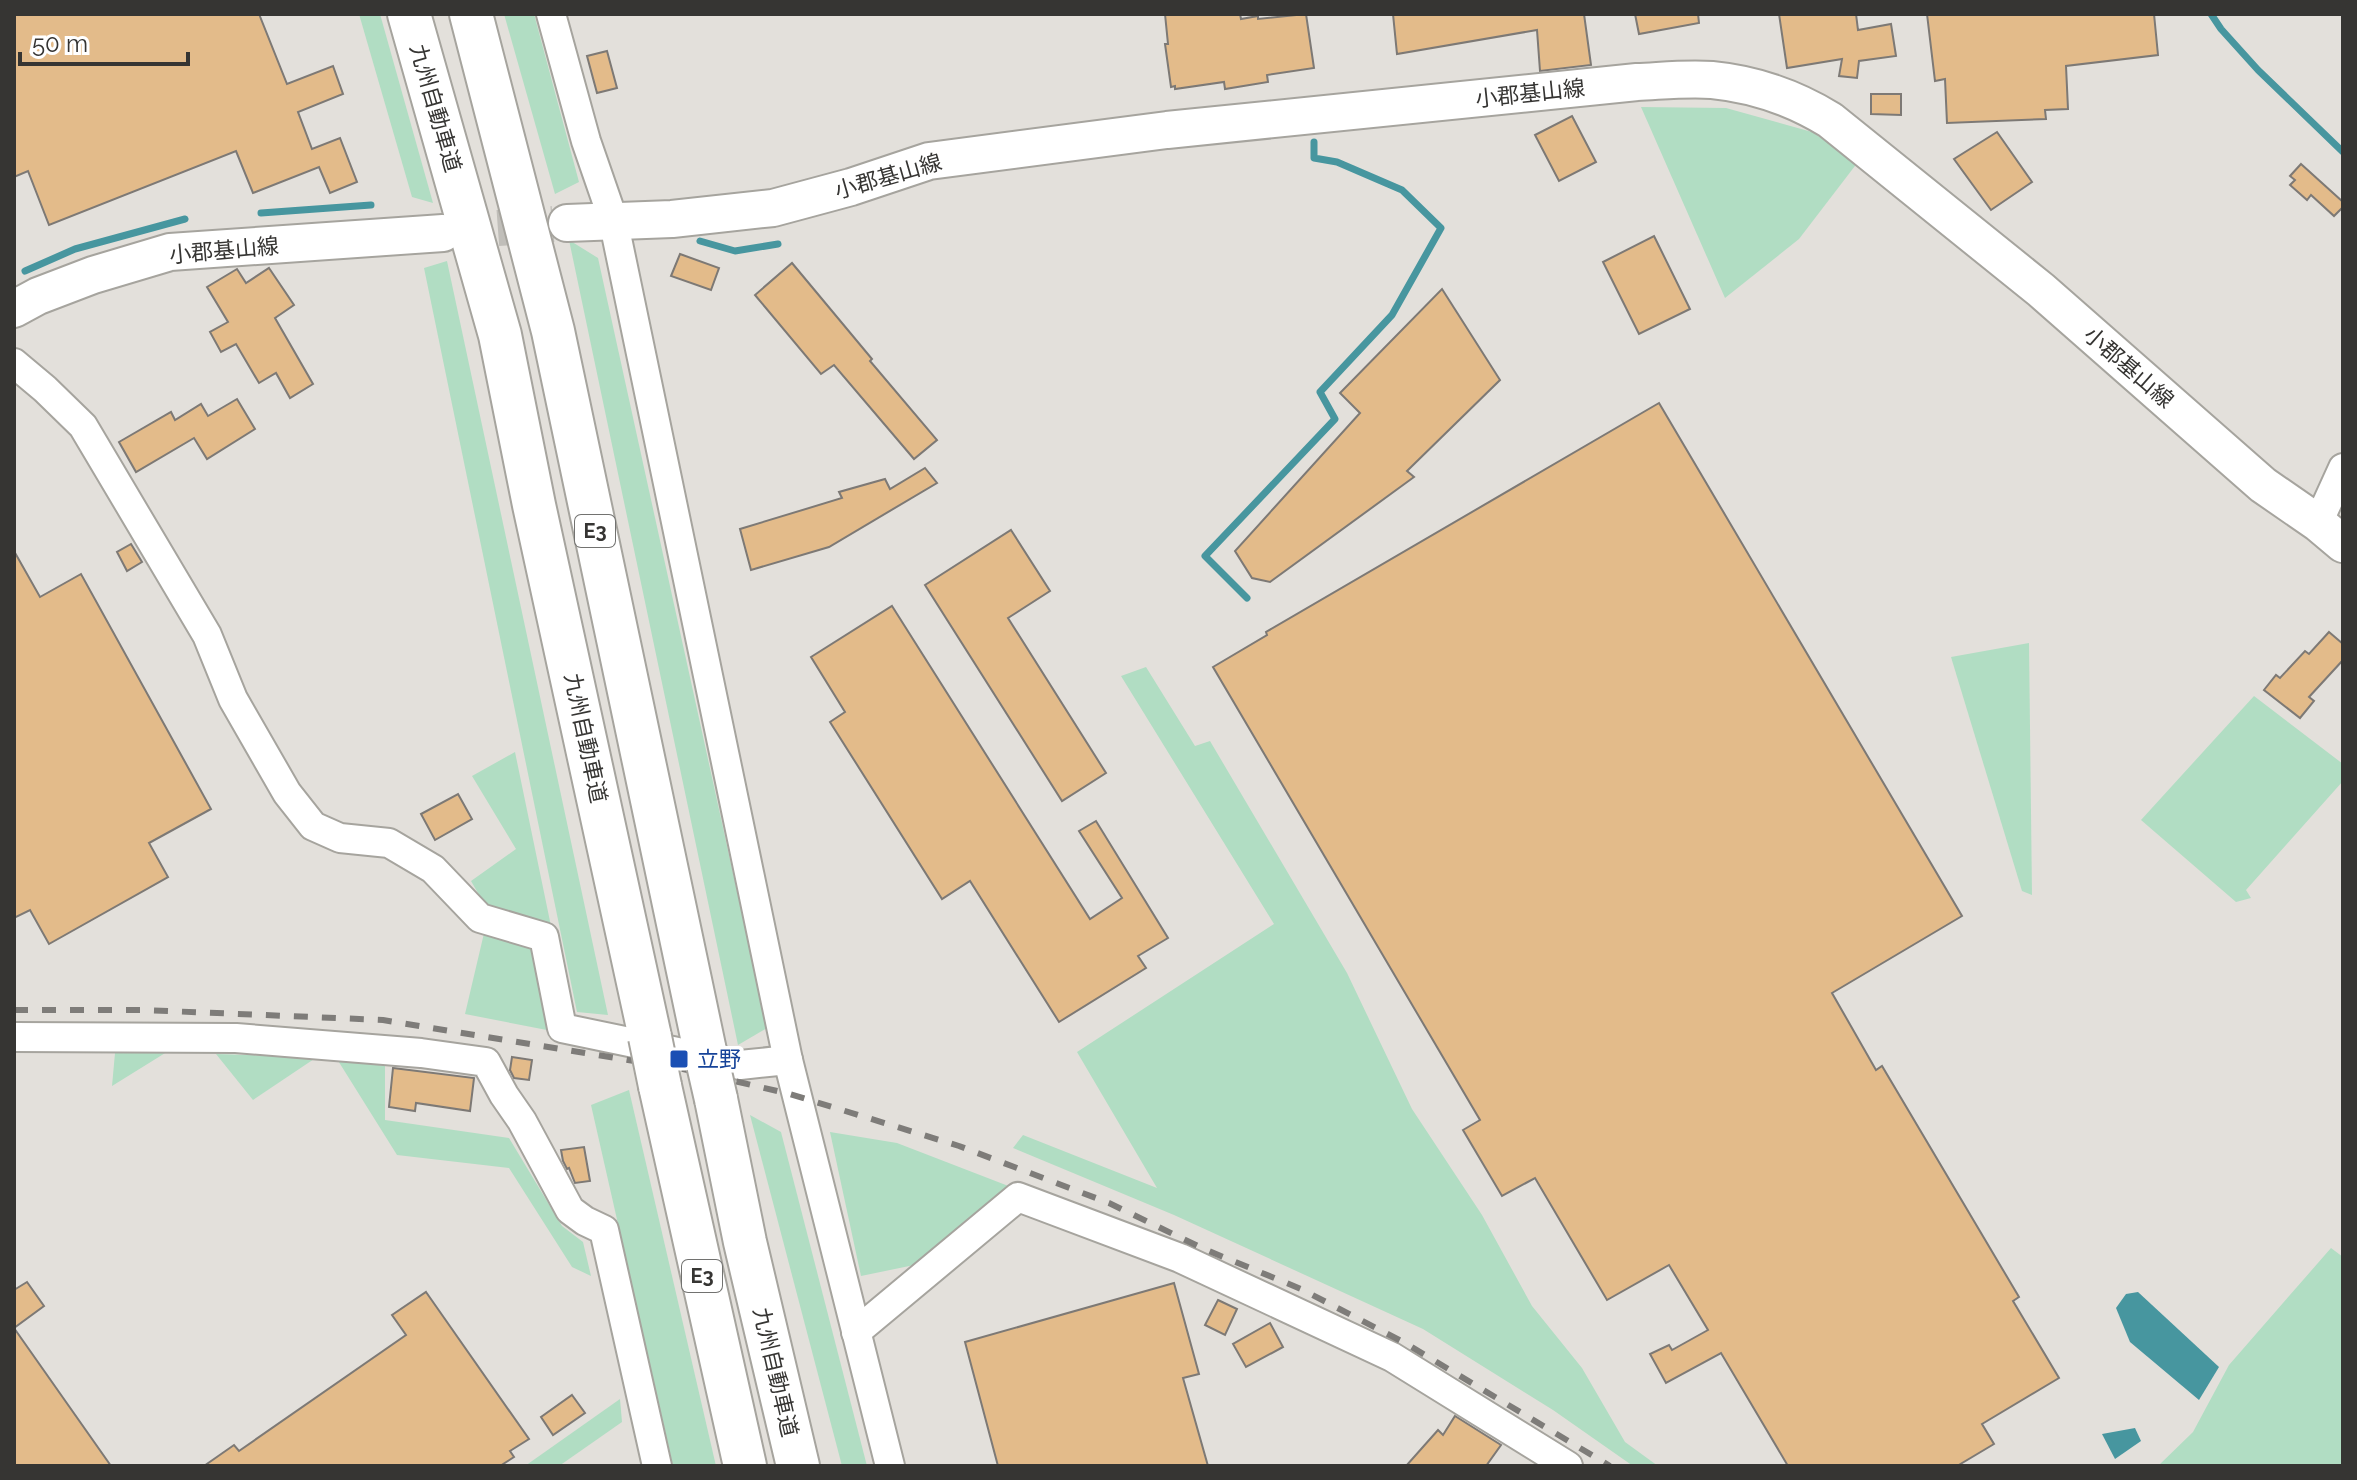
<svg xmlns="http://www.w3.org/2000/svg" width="2357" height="1480" viewBox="0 0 2357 1480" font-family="Raleway,'Noto Sans JP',sans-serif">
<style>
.green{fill:#b1ddc3}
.water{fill:#47969f}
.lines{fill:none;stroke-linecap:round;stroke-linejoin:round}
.stream{stroke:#47969f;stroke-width:7}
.building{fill:#e3bb8a;stroke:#7d7975;stroke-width:2}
.major-tunnel{stroke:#c0beb9;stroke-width:36;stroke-dasharray:36 18;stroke-linecap:butt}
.minor-casing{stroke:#a6a49e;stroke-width:32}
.major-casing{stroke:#a6a49e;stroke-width:40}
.highway-casing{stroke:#a6a49e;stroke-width:46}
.minor{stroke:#fff;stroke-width:28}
.major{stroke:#fff;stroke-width:36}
.highway{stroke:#fff;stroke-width:42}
.rail{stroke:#7e7c79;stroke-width:6;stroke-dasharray:14 14;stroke-linecap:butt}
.highway-bridge-casing{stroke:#a6a49e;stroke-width:46;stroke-linecap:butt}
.highway-bridge{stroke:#fff;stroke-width:42}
.transit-dot{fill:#1a4fb4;stroke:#fff;stroke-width:3}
.labels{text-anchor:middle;stroke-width:7;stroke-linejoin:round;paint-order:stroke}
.shield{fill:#fff;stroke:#727270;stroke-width:2}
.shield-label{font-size:20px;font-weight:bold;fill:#363533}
.street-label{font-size:22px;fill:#363533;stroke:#fff}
.transit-label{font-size:22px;fill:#164399;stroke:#fff;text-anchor:start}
</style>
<rect width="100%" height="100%" fill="#e3e0db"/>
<g class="green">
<path d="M359,14H380L433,203L412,197Z"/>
<path d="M504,14H534L579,182L555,194Z"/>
<path d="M1641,107L1726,108L1812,132L1858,162L1799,239L1725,298Z"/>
<path d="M569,240L598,258L767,1028L738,1045Z"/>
<path d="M447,261L608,1015L577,1012L424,268Z"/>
<path d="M2029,643L2032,895L2022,891L1951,657Z"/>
<path d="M1146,667L1195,746L1210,741L1347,973L1412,1109L1482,1215L1532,1306L1582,1368L1625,1442L1658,1466H1633L1553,1410L1423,1329L1174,1215L1013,1148L1023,1135L1157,1188L1077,1052L1274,924L1121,676Z"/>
<path d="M2254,696L2343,764V781L2246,890L2251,898L2236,902L2141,820Z"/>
<path d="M515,752L552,931V1031L465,1014L489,912L471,881L516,849L472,776Z"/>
<path d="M170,1050L112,1086L115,1053Z"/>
<path d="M216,1054L317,1057L253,1100Z"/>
<path d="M337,1059L385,1066V1120L509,1138L562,1226L583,1242L591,1276L572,1267L509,1168L397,1155Z"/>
<path d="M629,1090L716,1466H673L591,1105Z"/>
<path d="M750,1115L781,1132L867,1466H842Z"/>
<path d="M830,1132L897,1143L1011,1187L919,1264L861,1276Z"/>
<path d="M2331,1248L2343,1257V1466H2158L2193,1432L2229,1365Z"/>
<path d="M620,1399L622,1422L559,1466H525Z"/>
</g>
<g class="water">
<path d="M2138,1292L2219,1367L2199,1400L2130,1342L2116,1308L2126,1294Z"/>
<path d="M2135,1428L2141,1441L2115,1459L2102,1434Z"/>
</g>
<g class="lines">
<g class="stream">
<path d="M2211,14L2221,29L2258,70L2343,152"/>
<path d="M261,213L371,205"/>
<path d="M700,241L735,251L778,244"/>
<path d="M25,271L75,249L185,219"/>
<path d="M1247,598L1205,556L1335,419L1320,392L1392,315L1441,228L1402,190L1337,162L1314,158V142"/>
</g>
</g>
<g class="building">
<path d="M14,14H259L287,84L333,66L343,94L298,112L312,149L340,138L357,182L330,193L319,167L253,193L236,151L49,225L28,171L14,177Z"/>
<path d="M1165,14H1240L1241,19L1258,16V19L1306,14L1314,68L1267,75L1268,82L1225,89L1224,82L1175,89V86L1171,87L1165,44H1168Z"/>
<path d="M1393,14H1584L1591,65L1540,71L1537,30L1397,54Z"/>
<path d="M1635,14H1698L1699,23L1639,34Z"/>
<path d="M1779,14H1856L1858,30L1891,24L1896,56L1859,61L1857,78L1839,76L1842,59L1787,68Z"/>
<path d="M1927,14H2154L2158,55L2066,66L2068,109L2045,110L2046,119L1947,123L1945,79L1935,81Z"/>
<path d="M607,51L617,88L597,93L587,56Z"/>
<path d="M1871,94H1901V115L1871,114Z"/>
<path d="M1572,116L1596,162L1559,181L1535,135Z"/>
<path d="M1997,132L2032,182L1991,210L1954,159Z"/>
<path d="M2301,164L2343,202V207L2334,216L2311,195L2307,200L2290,185L2295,180L2290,176Z"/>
<path d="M1654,236L1690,309L1639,334L1603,262Z"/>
<path d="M680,254L719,268L711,290L671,276Z"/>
<path d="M792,263L872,359L870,361L937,440L914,459L834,365L821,374L755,295Z"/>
<path d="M269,268L294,305L275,318L313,384L290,398L276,373L259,383L236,344L221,352L210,332L228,322L207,287L237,269L246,283Z"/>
<path d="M1442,289L1500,380L1407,471L1414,477L1270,582L1252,578L1235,551L1360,413L1340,393Z"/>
<path d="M237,399L255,429L207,459L194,438L136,472L119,442L171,412L175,420L201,404L208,416Z"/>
<path d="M1659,403L1962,916L1832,993L1876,1070L1882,1066L2019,1297L2013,1301L2059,1378L1982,1424L1994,1444L1957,1466H1788L1721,1353L1666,1383L1650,1354L1669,1345L1672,1350L1708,1330L1669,1265L1607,1300L1535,1178L1502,1196L1463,1130L1480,1120L1213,667L1267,635L1266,632Z"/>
<path d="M925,468L937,483L829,547L751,570L740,529L842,498L839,492L885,479L890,489Z"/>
<path d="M1011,530L1050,591L1008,618L1106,773L1062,801L925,585Z"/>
<path d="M131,544L142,562L127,571L117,552Z"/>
<path d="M14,551L40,597L81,574L211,809L149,843L168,877L49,944L30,910L14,918Z"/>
<path d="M892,606L1090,919L1122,898L1079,831L1096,821L1168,938L1138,956L1146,968L1059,1022L970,881L942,899L830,722L845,712L811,657Z"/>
<path d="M2329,632L2343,644V660L2309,697L2314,701L2300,718L2264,690L2276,675L2280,678L2305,651L2309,654Z"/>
<path d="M458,794L472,819L435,840L421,814Z"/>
<path d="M512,1057L532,1060L529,1080L514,1078L510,1070Z"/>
<path d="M393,1068L474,1078L470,1111L416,1103L415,1111L389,1107Z"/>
<path d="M584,1147L590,1181L575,1183L569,1168L567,1169L563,1161L561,1150Z"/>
<path d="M27,1282L44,1306L14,1328V1290Z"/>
<path d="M1174,1283L1199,1374L1183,1378L1208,1466H998L965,1342Z"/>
<path d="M426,1292L529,1439L510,1451L514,1457L500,1466H204L234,1445L239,1451L406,1335L392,1315Z"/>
<path d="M1218,1300L1237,1309L1225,1335L1205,1325Z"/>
<path d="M1270,1323L1283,1347L1246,1367L1233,1344Z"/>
<path d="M14,1328L111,1466H14Z"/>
<path d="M572,1395L585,1413L553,1435L541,1417Z"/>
<path d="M1455,1416L1501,1445L1486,1466H1406L1438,1430L1443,1435Z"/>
</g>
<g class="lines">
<path class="major-tunnel" d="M444,232L553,224"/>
<defs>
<g id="minor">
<path d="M551,14L586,141L613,219L788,1060L890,1466"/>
<path d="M14,363L45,389L83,426L207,635L233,699L287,793L313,826L340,838L389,843L433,869L480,918L544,937L562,1028L740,1065L788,1060"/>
<path d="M2318,523L2343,468"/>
<path d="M14,1037L236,1038L421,1053L486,1062L504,1095L522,1121L570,1210L585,1221L604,1230L657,1466"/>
<path d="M856,1332L1018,1197L1180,1258L1392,1357L1568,1466"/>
</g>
<g id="major">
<path d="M567,223L672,219L773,208L851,187L929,161L1167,130L1637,82C1661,81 1687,78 1712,80C1754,84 1794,98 1830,120L2041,290L2263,485L2318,523L2343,544"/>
<path d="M14,309L38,296L93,275L170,252L443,233"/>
</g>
<g id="highway">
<path d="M409,14L500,335L534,505L650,1037"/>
<path d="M471,14L553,331L705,1051"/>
<path d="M660,1086L745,1466"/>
<path d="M716,1099L745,1242L798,1466"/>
</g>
</defs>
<use href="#minor" class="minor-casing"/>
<use href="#major" class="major-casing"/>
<use href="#highway" class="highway-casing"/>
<use href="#minor" class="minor"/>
<use href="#major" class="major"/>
<use href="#highway" class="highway"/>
<path class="rail" d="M14,1010H143L383,1020L683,1069L790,1094L959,1146L1109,1203L1204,1249L1301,1289L1405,1343L1610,1466"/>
<defs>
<g id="highway-bridge">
<path d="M650,1037L660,1086"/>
<path d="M705,1051L716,1099"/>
</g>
</defs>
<use href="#highway-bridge" class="highway-bridge-casing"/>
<use href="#highway-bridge" class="highway-bridge"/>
</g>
<rect class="transit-dot" x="669" y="1049" width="20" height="20" rx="4"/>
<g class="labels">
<g class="shield">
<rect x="575" y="515" width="40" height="32" rx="6"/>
<rect x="682" y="1260" width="40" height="32" rx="6"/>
</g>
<g class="shield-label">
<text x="595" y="538">E3</text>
<text x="702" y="1283">E3</text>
</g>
<g class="street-label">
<text transform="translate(1530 93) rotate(-6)" y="8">小郡基山線</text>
<text transform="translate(436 108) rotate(74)" y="8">九州自動車道</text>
<text transform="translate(888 176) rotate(-16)" y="8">小郡基山線</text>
<text transform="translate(224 250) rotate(-5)" y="8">小郡基山線</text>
<text transform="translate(2129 367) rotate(41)" y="8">小郡基山線</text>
<text transform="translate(586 738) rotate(78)" y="8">九州自動車道</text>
<text transform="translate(776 1372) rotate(77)" y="8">九州自動車道</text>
</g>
<g class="transit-label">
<text x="697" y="1067">立野</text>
</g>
</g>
<rect width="2357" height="1480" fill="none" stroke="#363533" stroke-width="32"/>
<path d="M20 52v12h168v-12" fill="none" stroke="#363533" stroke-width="4"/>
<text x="32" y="52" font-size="24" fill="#363533" stroke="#ffffff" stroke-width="6" paint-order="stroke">50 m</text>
</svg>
